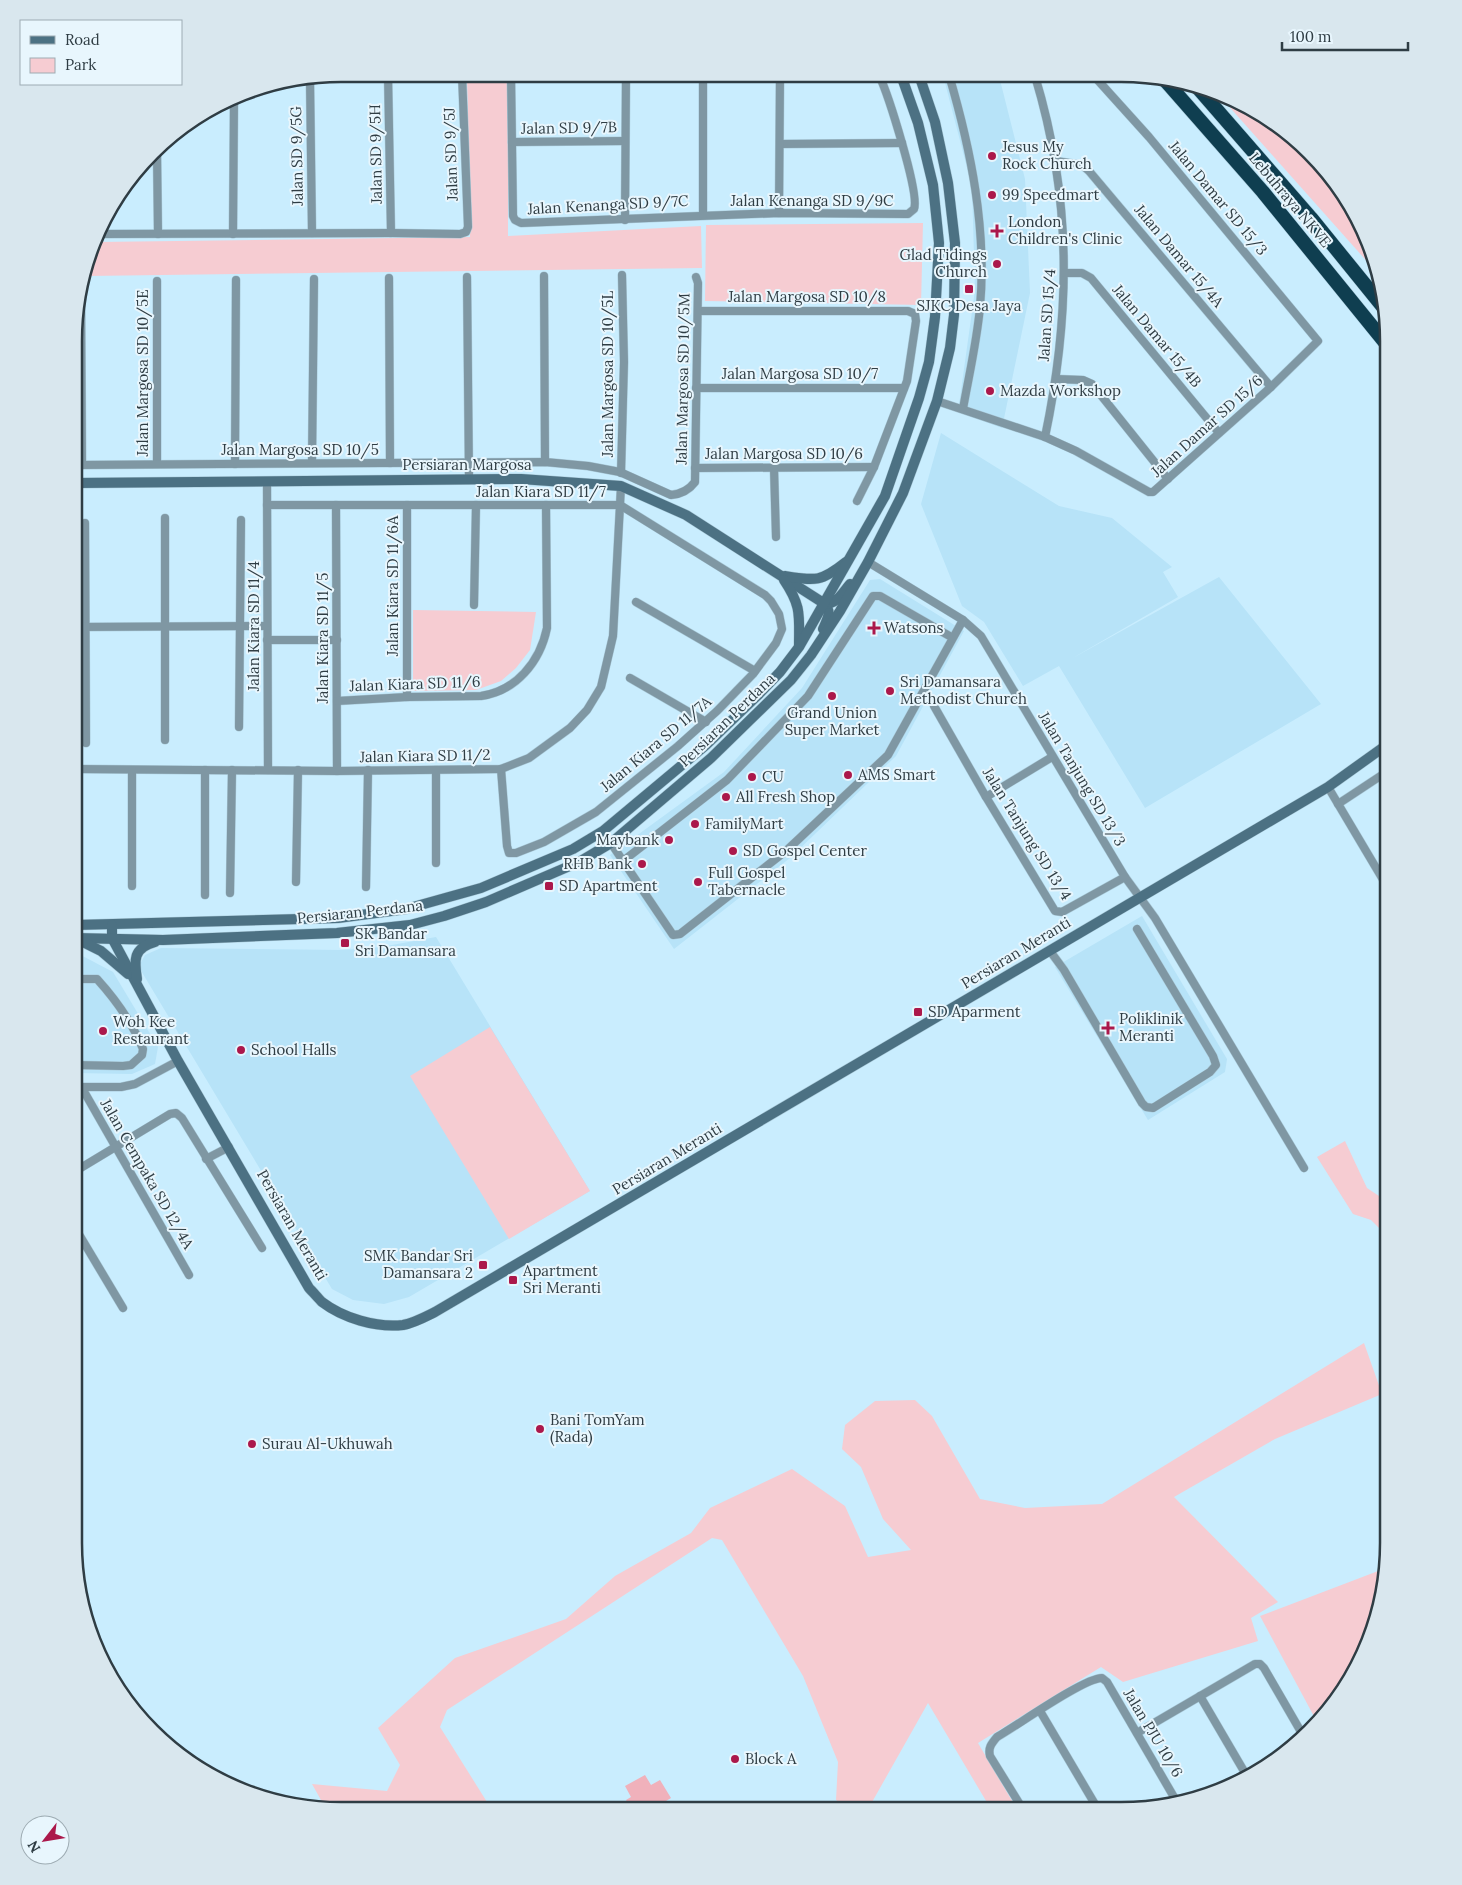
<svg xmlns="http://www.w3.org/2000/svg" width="1462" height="1885" viewBox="0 0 1462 1885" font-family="Lora,serif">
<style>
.built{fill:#b7e3f8}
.green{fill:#f6ccd2}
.water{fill:#f0b1bb}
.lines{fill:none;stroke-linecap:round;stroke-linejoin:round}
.street-casing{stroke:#aacad9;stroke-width:9}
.secondary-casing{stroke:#aacad9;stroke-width:11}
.highway-casing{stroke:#aacad9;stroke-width:15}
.street{stroke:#7f97a3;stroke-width:8}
.secondary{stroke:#4c7183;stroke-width:10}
.highway{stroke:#0f3e50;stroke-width:14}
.poi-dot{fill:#ab184b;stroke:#e8f6fd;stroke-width:2}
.labels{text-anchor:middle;stroke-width:4;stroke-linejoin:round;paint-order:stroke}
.street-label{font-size:15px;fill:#2f3d44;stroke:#e8f6fd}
.poi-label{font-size:15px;fill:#2f3d44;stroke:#e8f6fd;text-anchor:start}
.rim{fill:none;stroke:#2f3d44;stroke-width:2.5}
</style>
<rect width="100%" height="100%" fill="#c9edfe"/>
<g class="built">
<path d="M943,75L999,76L1025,179L1030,293L1002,428L958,412L975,290L972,187Z"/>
<path d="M941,433L1059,506L1112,518L1172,567L1163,572L1178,597L1071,659L1219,577L1321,704L1145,808L1059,666L1023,686L984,622L962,606L921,504Z"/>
<path d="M880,579L964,631L896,756L790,858L674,949L610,855L724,772L802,688L870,580Z"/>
<path d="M1142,916L1227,1059L1225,1072L1148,1120L1055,967Z"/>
<path d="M436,937L590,1191L409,1297L384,1304L353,1300L332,1289L140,969V964L145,955L161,948L343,950L381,947Z"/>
<path d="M75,952L113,972L158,1047L155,1064L132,1074L75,1073Z"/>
</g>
<g class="green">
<path d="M467,74H508V236L701,226L702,268L87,276L98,242L470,237Z"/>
<path d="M1217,93L1283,129L1322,165L1360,223L1380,276Z"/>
<path d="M923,223L921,305L705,301L706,225Z"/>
<path d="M413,610L536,612L530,650L516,668L501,681L476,690L413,691Z"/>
<path d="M490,1027L590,1191L509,1239L410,1076Z"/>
<path d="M1345,1141L1367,1188L1385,1200L1388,1198V1237L1371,1220L1353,1214L1317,1157Z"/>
<path d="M1364,1343L1382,1394L1275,1439L1174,1497L1278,1602L1251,1618L1258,1641L1123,1682L1101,1667L978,1743L1018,1811H992L928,1703L867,1811L851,1810L836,1800L838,1762L803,1676L722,1540L712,1538L447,1710L440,1727L492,1810L326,1809L312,1784L387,1791L400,1765L378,1728L455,1658L566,1619L615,1576L691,1533L710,1508L792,1469L845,1506L868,1557L911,1550L883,1519L861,1467L842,1449L845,1425L875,1401L915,1400L932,1416L980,1499L1025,1508L1102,1504Z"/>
<path d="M1386,1568L1374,1630L1343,1692L1317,1722L1260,1616Z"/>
</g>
<path class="water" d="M645,1775L651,1785L660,1780L671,1798L661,1804L664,1810H632L626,1800L631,1797L625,1786Z"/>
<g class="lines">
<defs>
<g id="street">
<path d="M388,74L391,233"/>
<path d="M511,74L513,216L515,220L521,223L779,213L908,214L914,209C920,194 888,94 879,75"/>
<path d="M703,75V215"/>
<path d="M949,75C971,150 987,229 980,307C977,341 969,375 963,409"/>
<path d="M1035,76C1072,198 1071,313 1045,437"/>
<path d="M314,78L391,74"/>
<path d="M310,79L312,233"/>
<path d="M512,142L625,141"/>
<path d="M780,144L902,143"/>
<path d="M157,150L158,234"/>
<path d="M1056,161L1082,165L1089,171L1271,387"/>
<path d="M779,213L780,75"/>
<path d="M625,220L626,75"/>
<path d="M101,234L391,233L460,234L466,232L468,227L462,74"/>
<path d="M233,234L234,100"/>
<path d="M1065,273H1082L1091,278L1219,433"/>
<path d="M544,276L545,462"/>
<path d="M467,277L469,480"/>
<path d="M389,278L390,463"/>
<path d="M157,281V464"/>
<path d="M81,292L82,465"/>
<path d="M698,311H908L915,314L916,321L907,381L874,467L857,501"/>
<path d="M1056,379L1083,380L1092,384L1168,479"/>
<path d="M696,388H904"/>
<path d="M937,401L1045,437L1076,451L1149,492H1153L1271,387L1318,341L1149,137L1094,76"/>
<path d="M312,463L314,279"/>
<path d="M235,464L236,280"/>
<path d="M76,465L545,462L588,466L620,472L671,495C682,494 689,490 695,482L698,283L696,277"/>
<path d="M695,468L874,467"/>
<path d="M774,468L776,537"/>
<path d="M621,473L624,362L622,275"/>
<path d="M267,482L268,770"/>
<path d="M267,505H620L765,595L771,601L779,614L782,629L776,643L753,674L717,711L678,746L596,812L544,842L516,853H509L507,846L501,769"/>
<path d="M336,505L337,771"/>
<path d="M407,505V697"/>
<path d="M85,523L86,743"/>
<path d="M868,562L963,620L981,636L1125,877L1155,918L1304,1168"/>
<path d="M636,602L755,671"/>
<path d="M474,605L476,505"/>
<path d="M75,627L267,626"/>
<path d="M953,638L880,596H873L808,696L727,780L623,861L673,935L680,934L787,850L888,755L963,620"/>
<path d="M267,640H337"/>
<path d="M630,678L706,722"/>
<path d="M337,701L407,697L481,696C516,691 540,662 547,628L546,505"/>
<path d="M934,706L986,797L1055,911L1062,912L1125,877"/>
<path d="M239,727L241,520"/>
<path d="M165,740V518"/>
<path d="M75,769L337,771L501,769L529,758L570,728L587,710L601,687L613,636L621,486"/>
<path d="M436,770V863"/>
<path d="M1328,787L1388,888"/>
<path d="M986,797L1052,757"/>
<path d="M1338,804L1388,771"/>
<path d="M611,843L623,861"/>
<path d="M296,882L298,770"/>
<path d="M132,886V770"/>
<path d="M366,887L368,770"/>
<path d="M230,893L232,770"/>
<path d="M205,895V770"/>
<path d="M1050,951L1064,970L1142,1103L1146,1107L1153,1108L1210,1072L1216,1065L1213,1056L1137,929"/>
<path d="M75,1065L123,1066L131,1065L142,1055L143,1049C132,1022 117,1001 97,979H75"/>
<path d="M75,1087H121L135,1084L178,1061"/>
<path d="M82,1088L189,1275"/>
<path d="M206,1159L229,1147"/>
<path d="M74,1172L170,1114L176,1113L182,1118L262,1248"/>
<path d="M74,1226L123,1308"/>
<path d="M1200,1696L1248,1778"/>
<path d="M1040,1711L1099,1811"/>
<path d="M1137,1733L1255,1664H1260L1264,1668L1304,1737"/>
<path d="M1024,1811L990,1756C988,1748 991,1744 997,1737C1018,1725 1084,1678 1102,1678L1107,1682L1178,1804"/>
</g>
<g id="secondary">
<path d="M76,483L521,479L621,486L686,515L825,604C832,612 827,620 823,629"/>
<path d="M785,576C816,581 821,582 846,562"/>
<path d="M784,580C802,607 799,615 799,646"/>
<path d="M825,604C837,604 843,592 850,584"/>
<path d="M75,925L338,918L406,909L481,888L573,849L603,831L706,745L757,696L780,672L799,647L885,496L919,398L929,362L935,317L939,243L933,185L918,123L901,75"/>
<path d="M112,925V938L178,1061L309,1288C313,1292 318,1298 322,1302C343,1318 376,1328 403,1325C414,1323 425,1317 435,1312L1328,787L1388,744"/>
<path d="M75,938L163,940L337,933L410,925L444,916L486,902L579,862L611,843L711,758L791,680L811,655L840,611L868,562L903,493L937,401L950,348L954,315L955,243L948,183L935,122L919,75"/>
<path d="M79,940L101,951L128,974"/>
<path d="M137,979C134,960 133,948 155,942"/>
</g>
<g id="highway">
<path d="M1163,78L1263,192L1388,346"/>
<path d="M1197,87L1311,218L1384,308"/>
</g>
</defs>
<use href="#street" class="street-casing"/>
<use href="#secondary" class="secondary-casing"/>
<use href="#highway" class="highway-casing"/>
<use href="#street" class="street"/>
<use href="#secondary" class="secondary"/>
<use href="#highway" class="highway"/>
</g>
<g class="poi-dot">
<circle cx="992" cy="156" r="5"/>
<circle cx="992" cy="195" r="5"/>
<path d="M994.5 223.5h5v5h5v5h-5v5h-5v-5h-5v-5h5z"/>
<circle cx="997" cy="264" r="5"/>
<rect x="964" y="284" width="10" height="10" rx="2.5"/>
<circle cx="990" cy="391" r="5"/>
<path d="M871.5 620.5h5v5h5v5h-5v5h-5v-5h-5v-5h5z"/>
<circle cx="890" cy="691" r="5"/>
<circle cx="832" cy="696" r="5"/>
<circle cx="848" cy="775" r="5"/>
<circle cx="752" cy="777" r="5"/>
<circle cx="726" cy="797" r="5"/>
<circle cx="695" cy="824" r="5"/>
<circle cx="669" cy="840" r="5"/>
<circle cx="733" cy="851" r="5"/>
<circle cx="642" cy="864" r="5"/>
<circle cx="698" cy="882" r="5"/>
<rect x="544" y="881" width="10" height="10" rx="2.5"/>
<rect x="340" y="938" width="10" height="10" rx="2.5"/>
<rect x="913" y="1007" width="10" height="10" rx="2.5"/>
<path d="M1105.5 1020.5h5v5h5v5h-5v5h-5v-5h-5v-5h5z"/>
<circle cx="103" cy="1031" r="5"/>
<circle cx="241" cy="1050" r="5"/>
<rect x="478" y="1260" width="10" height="10" rx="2.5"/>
<rect x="508" y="1275" width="10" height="10" rx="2.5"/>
<circle cx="540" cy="1429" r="5"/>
<circle cx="252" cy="1444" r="5"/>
<circle cx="735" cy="1759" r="5"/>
</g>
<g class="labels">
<g class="street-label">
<text transform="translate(569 128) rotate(-1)" y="5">Jalan SD 9/7B</text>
<text transform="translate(376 154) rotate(-91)" y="5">Jalan SD 9/5H</text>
<text transform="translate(451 154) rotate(-92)" y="5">Jalan SD 9/5J</text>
<text transform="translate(297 156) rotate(-91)" y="5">Jalan SD 9/5G</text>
<text transform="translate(1218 198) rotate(50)" y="5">Jalan Damar SD 15/3</text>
<text transform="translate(1290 200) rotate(50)" y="5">Lebuhraya NKVE</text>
<text x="812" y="206">Jalan Kenanga SD 9/9C</text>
<text transform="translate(608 205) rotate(-3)" y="5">Jalan Kenanga SD 9/7C</text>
<text transform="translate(1179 256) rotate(50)" y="5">Jalan Damar 15/4A</text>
<text x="807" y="302">Jalan Margosa SD 10/8</text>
<text transform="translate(1047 315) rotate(-86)" y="5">Jalan SD 15/4</text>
<text transform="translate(1157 336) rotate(50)" y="5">Jalan Damar 15/4B</text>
<text transform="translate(143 373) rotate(-90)" y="5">Jalan Margosa SD 10/5E</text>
<text transform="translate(608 374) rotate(-90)" y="5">Jalan Margosa SD 10/5L</text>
<text x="800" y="379">Jalan Margosa SD 10/7</text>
<text transform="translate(683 379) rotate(-89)" y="5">Jalan Margosa SD 10/5M</text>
<text transform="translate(1207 426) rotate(-42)" y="5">Jalan Damar SD 15/6</text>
<text x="300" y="455">Jalan Margosa SD 10/5</text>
<text x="784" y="459">Jalan Margosa SD 10/6</text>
<text x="467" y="470">Persiaran Margosa</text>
<text x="541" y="497">Jalan Kiara SD 11/7</text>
<text transform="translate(393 586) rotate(-90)" y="5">Jalan Kiara SD 11/6A</text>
<text transform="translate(254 626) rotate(-90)" y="5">Jalan Kiara SD 11/4</text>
<text transform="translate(323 638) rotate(-90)" y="5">Jalan Kiara SD 11/5</text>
<text transform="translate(415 684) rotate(-2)" y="5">Jalan Kiara SD 11/6</text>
<text transform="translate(727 720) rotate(-44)" y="5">Persiaran Perdana</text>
<text transform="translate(656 744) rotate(-40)" y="5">Jalan Kiara SD 11/7A</text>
<text transform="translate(425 756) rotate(-1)" y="5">Jalan Kiara SD 11/2</text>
<text transform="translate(1082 779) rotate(59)" y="5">Jalan Tanjung SD 13/3</text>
<text transform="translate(1027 834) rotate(58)" y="5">Jalan Tanjung SD 13/4</text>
<text transform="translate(360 912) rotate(-6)" y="5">Persiaran Perdana</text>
<text transform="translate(1016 953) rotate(-31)" y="5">Persiaran Meranti</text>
<text transform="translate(667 1159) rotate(-31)" y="5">Persiaran Meranti</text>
<text transform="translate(147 1174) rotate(60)" y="5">Jalan Cempaka SD 12/4A</text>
<text transform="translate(292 1225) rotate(60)" y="5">Persiaran Meranti</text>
<text transform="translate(1153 1733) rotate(59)" y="5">Jalan PJU 10/6</text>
</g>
<g class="poi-label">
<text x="1002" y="152">Jesus My<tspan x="1002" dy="17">Rock Church</tspan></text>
<text x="1002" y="200">99 Speedmart</text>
<text x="1008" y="227">London<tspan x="1008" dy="17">Children's Clinic</tspan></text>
<text x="987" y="260" text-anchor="end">Glad Tidings<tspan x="987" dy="17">Church</tspan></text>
<text x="969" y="311" text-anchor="middle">SJKC Desa Jaya</text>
<text x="1000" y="396">Mazda Workshop</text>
<text x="884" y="633">Watsons</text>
<text x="900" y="687">Sri Damansara<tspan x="900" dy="17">Methodist Church</tspan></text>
<text x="832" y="718" text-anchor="middle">Grand Union<tspan x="832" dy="17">Super Market</tspan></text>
<text x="858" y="780">AMS Smart</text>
<text x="762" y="782">CU</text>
<text x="736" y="802">All Fresh Shop</text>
<text x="705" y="829">FamilyMart</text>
<text x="659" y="845" text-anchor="end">Maybank</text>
<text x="743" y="856">SD Gospel Center</text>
<text x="632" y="869" text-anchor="end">RHB Bank</text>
<text x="708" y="878">Full Gospel<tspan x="708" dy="17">Tabernacle</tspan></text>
<text x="559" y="891">SD Apartment</text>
<text x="355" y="939">SK Bandar<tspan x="355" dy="17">Sri Damansara</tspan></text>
<text x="928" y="1017">SD Aparment</text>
<text x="1119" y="1024">Poliklinik<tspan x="1119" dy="17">Meranti</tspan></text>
<text x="113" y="1027">Woh Kee<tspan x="113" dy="17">Restaurant</tspan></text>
<text x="251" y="1055">School Halls</text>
<text x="473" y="1261" text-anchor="end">SMK Bandar Sri<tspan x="473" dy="17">Damansara 2</tspan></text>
<text x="523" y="1276">Apartment<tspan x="523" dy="17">Sri Meranti</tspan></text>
<text x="550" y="1425">Bani TomYam<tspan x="550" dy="17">(Rada)</tspan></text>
<text x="262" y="1449">Surau Al-Ukhuwah</text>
<text x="745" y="1764">Block A</text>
</g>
</g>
<path d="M0 0H1462V1885H0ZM341 82H1121A259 259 0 0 1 1380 341V1543A259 259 0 0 1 1121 1802H341A259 259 0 0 1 82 1543V341A259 259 0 0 1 341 82Z" fill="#d9e7ee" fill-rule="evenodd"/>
<path class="rim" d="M341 82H1121A259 259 0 0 1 1380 341V1543A259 259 0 0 1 1121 1802H341A259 259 0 0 1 82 1543V341A259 259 0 0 1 341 82Z"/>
<rect x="20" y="20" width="162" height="65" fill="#e8f6fd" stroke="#9eacb3"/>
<rect x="30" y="36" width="25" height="8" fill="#4c7183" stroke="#9eacb3"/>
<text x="65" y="45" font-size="15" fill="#2f3d44">Road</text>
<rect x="30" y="58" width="25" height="15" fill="#f6ccd2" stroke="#9eacb3"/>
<text x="65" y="70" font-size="15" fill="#2f3d44">Park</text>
<g transform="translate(45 1840) rotate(239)"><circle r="24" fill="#e8f6fd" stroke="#9eacb3"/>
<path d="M0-4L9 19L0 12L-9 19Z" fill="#ab184b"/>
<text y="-8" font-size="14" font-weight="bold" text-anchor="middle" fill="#2f3d44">N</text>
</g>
<path d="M1282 42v8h126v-8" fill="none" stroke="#2f3d44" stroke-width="2.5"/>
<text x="1290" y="42" font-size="15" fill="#2f3d44" stroke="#e8f6fd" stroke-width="4" paint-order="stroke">100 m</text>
</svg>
